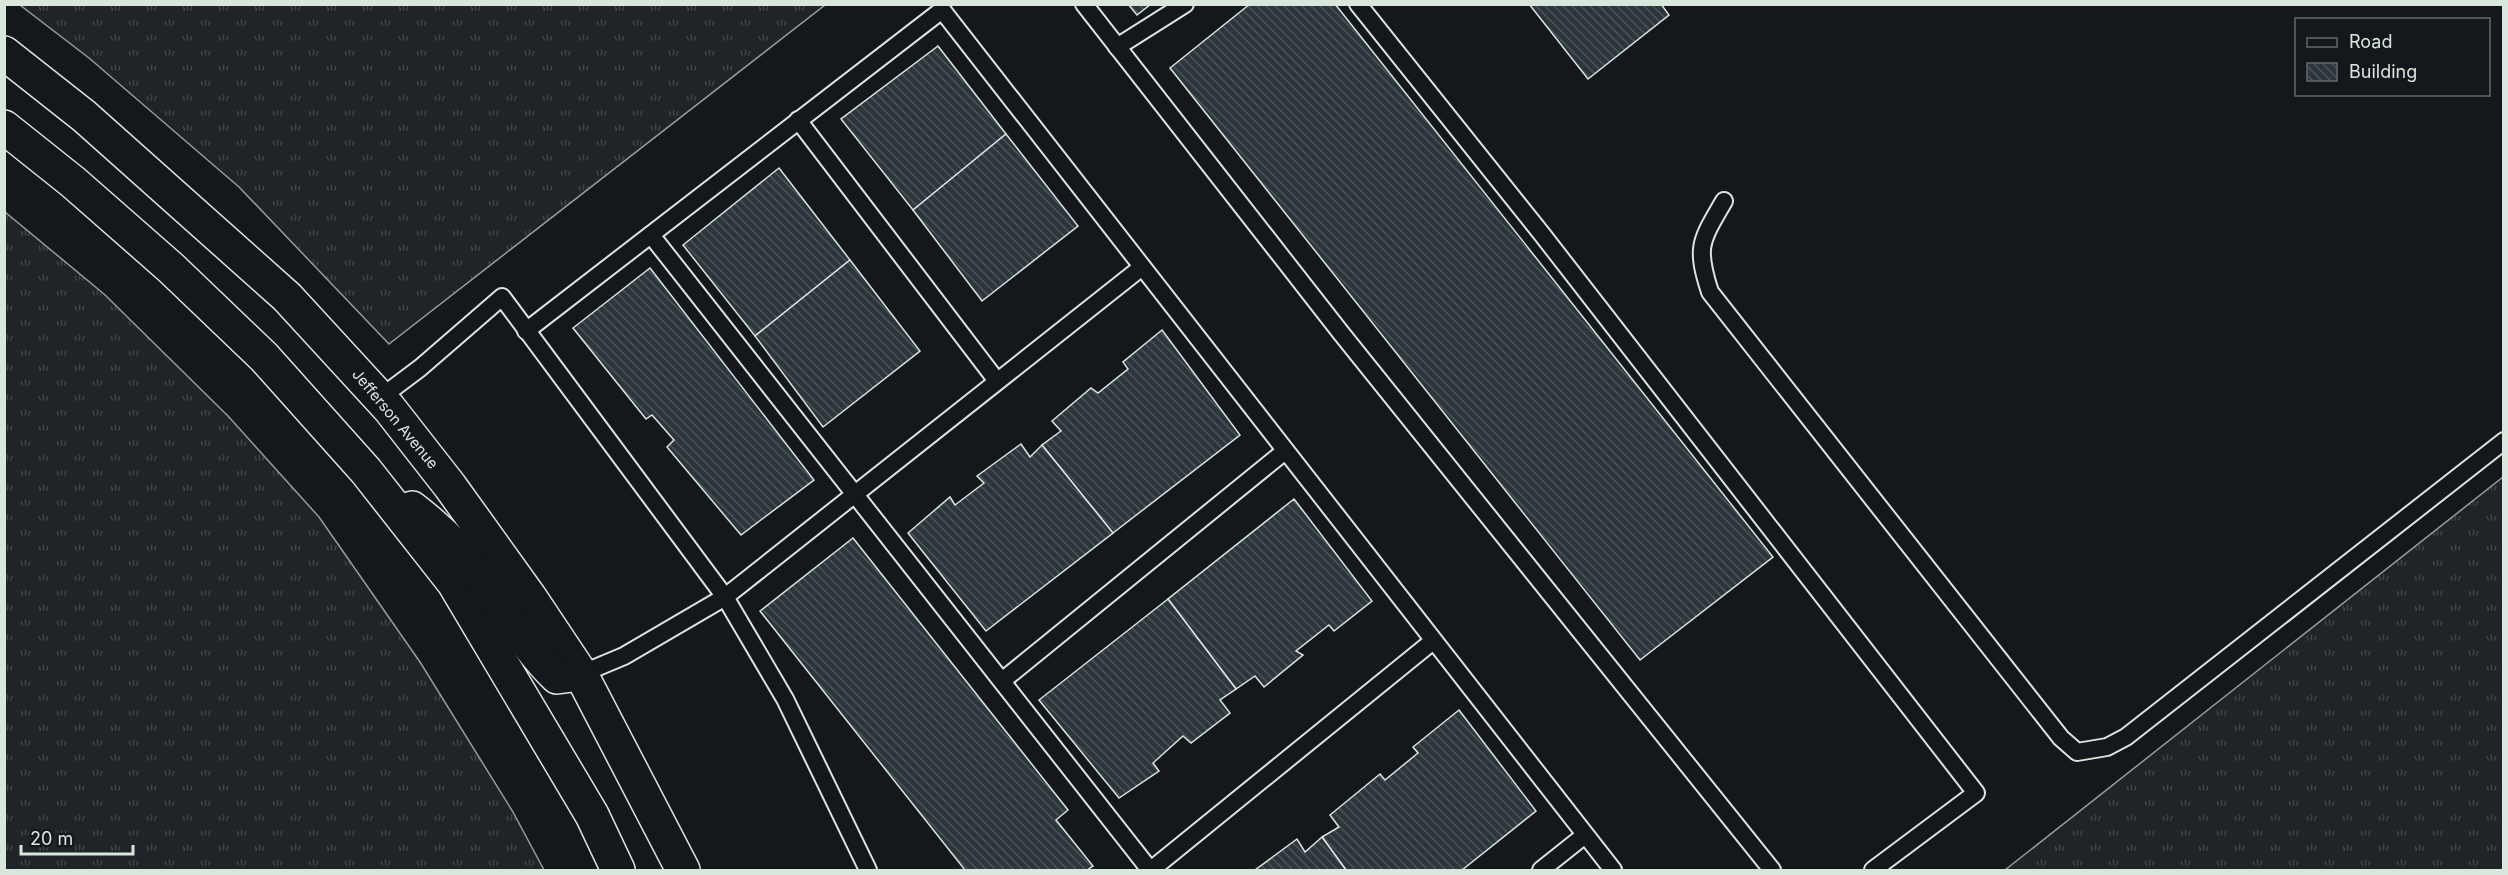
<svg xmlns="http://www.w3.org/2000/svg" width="2508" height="875" viewBox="0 0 2508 875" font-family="Inter,sans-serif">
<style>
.grass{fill:url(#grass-tufts);stroke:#939e99;stroke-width:1.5}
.building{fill:url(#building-back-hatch);stroke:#d8e6dc;stroke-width:1.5}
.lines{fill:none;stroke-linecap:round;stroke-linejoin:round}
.lane-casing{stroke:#d8e6dc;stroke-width:20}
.primary-casing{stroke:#d8e6dc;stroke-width:36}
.lane{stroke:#14181c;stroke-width:16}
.primary{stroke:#14181c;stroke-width:33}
.labels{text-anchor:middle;stroke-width:4.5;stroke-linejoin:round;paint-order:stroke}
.street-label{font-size:15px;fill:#d8e6dc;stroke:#14181c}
</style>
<defs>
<pattern id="grass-tufts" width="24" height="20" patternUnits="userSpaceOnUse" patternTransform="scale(1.5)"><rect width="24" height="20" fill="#202428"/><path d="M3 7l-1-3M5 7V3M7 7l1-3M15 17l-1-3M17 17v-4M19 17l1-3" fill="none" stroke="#404447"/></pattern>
<pattern id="building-back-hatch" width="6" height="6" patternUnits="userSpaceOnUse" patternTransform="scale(1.5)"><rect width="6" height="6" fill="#2c363c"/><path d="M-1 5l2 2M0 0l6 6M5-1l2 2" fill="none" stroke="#4a5358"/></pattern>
</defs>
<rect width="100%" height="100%" fill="#14181c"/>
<g class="grass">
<path d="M20,5H825L389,344L239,187L89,58Z"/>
<path d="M5,212L104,294L228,416L319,517L420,662L513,812L544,870H5Z"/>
<path d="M2503,477V870H2005Z"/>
</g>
<g class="building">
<path d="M1128,4H1151L1137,15Z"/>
<path d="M1250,4H1335L1773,557L1640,660L1170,68Z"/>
<path d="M1529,4H1661L1669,15L1588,79Z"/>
<path d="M938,46L1006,134L913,210L841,119Z"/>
<path d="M1006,134L1078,226L982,301L913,210Z"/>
<path d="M779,168L850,260L755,336L683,245Z"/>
<path d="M850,260L920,351L823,427L755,336Z"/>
<path d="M650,268L814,480L741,535L667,447L674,440L652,415L646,419L573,328Z"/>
<path d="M1162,330L1240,435L1113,533L1042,445L1061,431L1052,421L1091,388L1098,393L1128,369L1123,362Z"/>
<path d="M1021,444L1030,457L1042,445L1113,533L986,631L908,533L950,497L955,505L984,483L977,476Z"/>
<path d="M1294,499L1372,601L1334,631L1329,625L1296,651L1303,655L1264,687L1255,676L1236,689L1168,599Z"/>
<path d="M853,538L1068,810L1056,820L1093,866L1087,870H965L760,611Z"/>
<path d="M1168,599L1236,689L1220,700L1230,713L1191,743L1183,736L1153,763L1159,771L1119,798L1039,700Z"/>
<path d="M1459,710L1536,811L1462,870H1346L1322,837L1339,827L1330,815L1380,774L1385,780L1418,753L1413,747Z"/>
<path d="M1322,837L1346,870H1255L1297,839L1305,852Z"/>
</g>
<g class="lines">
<defs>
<g id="lane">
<path d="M1084,4L1341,333L1772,870"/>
<path d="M1358,4L1541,233L1976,793L1873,870"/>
<path d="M1117,47L1185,4"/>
<path d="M798,120L997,381"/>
<path d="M1724,201C1701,241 1695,246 1710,292L2061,738L2077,752L2107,747L2126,737L2504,441"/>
<path d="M651,235L1150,870"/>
<path d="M526,331L942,10L1613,870"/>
<path d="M380,398L420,368L502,297L725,597L785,699L868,870"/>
<path d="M581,674L624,656L725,597L1142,267"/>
<path d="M1002,681L1285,451"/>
<path d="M1151,870L1433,641"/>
<path d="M1541,870L1585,835"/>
</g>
<g id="primary">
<path d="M4,53L84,116L287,297L389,408L450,486L529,596L581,674L683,870"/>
<path d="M4,127L73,182L171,268L264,357L366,471L454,583L592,815L618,870"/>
<path d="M412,508C438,528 461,550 481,577C506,611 526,647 557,677L581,674"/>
</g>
</defs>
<use href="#lane" class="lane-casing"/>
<use href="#primary" class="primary-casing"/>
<use href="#lane" class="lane"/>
<use href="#primary" class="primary"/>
</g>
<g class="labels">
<g class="street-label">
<text transform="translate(395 419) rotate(50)" y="5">Jefferson Avenue</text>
</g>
</g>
<rect width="2508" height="875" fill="none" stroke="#d8e6dc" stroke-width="12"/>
<rect x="2295" y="18" width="195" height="78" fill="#14181c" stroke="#626a69" stroke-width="1.5"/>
<rect x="2307" y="38" width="30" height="9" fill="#14181c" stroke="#626a69" stroke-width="1.5"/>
<text x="2349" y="48" font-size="18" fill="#d8e6dc">Road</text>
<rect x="2307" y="63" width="30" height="18" fill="url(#building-back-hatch)" stroke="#626a69" stroke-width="1.5"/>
<text x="2349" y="78" font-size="18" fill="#d8e6dc">Building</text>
<path d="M21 845v9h112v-9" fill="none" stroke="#d8e6dc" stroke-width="3"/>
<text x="30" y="845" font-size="18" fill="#d8e6dc" stroke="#14181c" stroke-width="4.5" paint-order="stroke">20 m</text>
</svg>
